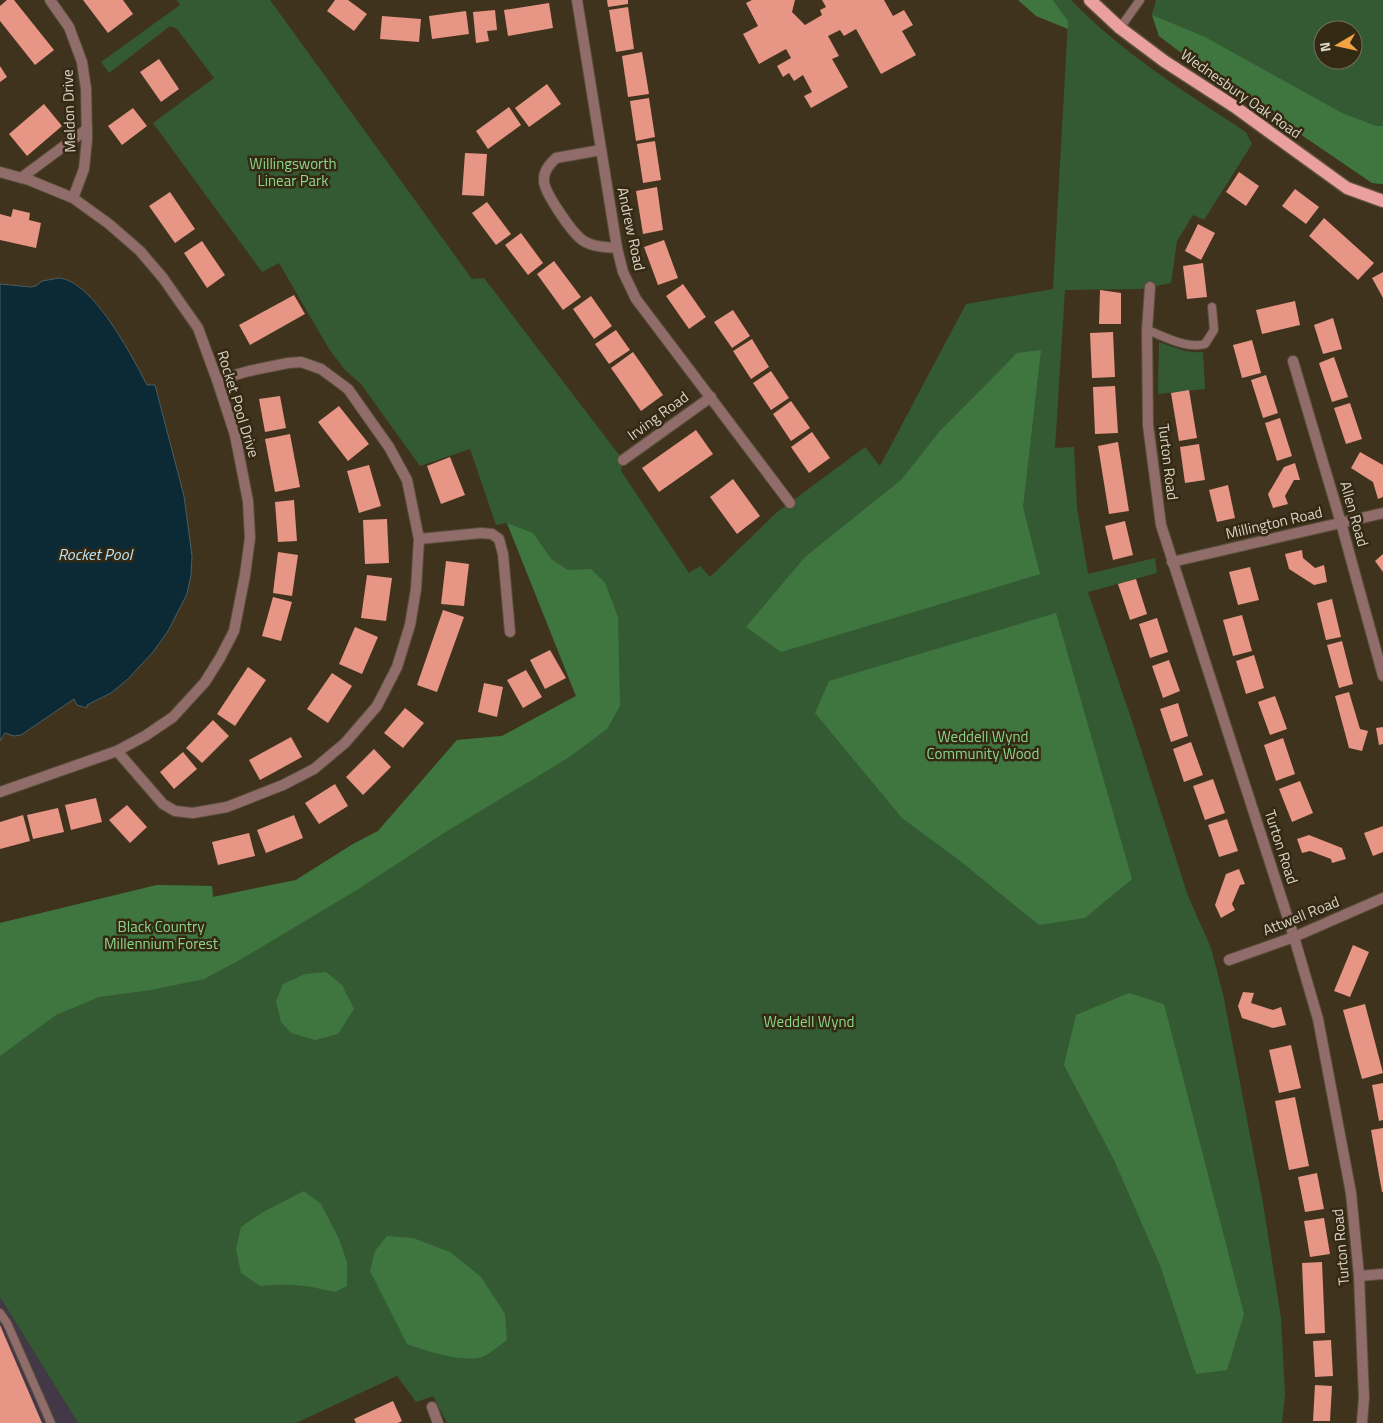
<svg xmlns="http://www.w3.org/2000/svg" width="1383" height="1423" viewBox="0 0 1383 1423" font-family="'Titillium Web',sans-serif">
<style>
.industrial{fill:#433847}
.green{fill:#345a34;fill-rule:evenodd}
.forest{fill:#3f763f}
.water{fill:#0c2a36;stroke:#4a5d61}
.building{fill:#e79584}
.lines{fill:none;stroke-linecap:round;stroke-linejoin:round}
.lane-casing{stroke:#5b503b;stroke-width:10}
.street-casing{stroke:#5b503b;stroke-width:12}
.primary-casing{stroke:#5b503b;stroke-width:15}
.lane{stroke:#906c6a;stroke-width:8}
.street{stroke:#906c6a;stroke-width:10}
.primary{stroke:#e9a09e;stroke-width:12}
.labels{text-anchor:middle;stroke-width:5;stroke-linejoin:round;paint-order:stroke}
.street-label{font-size:15px;fill:#dad3c6;stroke:#342913}
.park-label{font-size:15px;fill:#8ad789;stroke:#342913}
.water-label{font-size:16px;font-style:italic;fill:#bbe7fb;stroke:#342913}
</style>
<rect width="100%" height="100%" fill="#3f331d"/>
<path class="industrial" d="M0,1297L78,1423H0Z"/>
<g class="green">
<path d="M177,0H270L472,279L484,278L623,460L621,471L689,573L700,566L710,577L776,513L865,447L880,466L966,304L1053,289L1068,21L1053,0H1071C1122,53 1185,92 1246,132L1252,144L1204,220L1193,215L1177,241L1171,283L1141,289L1065,290L1055,448L1074,447L1077,508L1088,574L1155,558L1157,573L1088,592L1131,718L1188,896L1211,948L1223,994L1263,1203L1281,1318L1285,1394L1282,1423H447L433,1396L416,1402L397,1376L296,1423H78L0,1297V923L157,885L212,886L213,897L296,880L353,844L378,831L457,740L502,736L576,696L507,523L496,525L470,449L420,466L361,384L345,370L329,349L279,263L262,272L153,123L214,78L177,29L170,26L109,73L101,62L180,5Z"/>
<path d="M1156,0H1383V184L1372,183L1159,36L1152,15ZM1323,30H1353V60H1323Z"/>
<path d="M1159,342C1174,347 1187,354 1203,352L1205,389L1158,394Z"/>
</g>
<g class="forest">
<path d="M1018,0H1053L1068,21V29L1036,16Z"/>
<path d="M1152,15L1205,37L1342,113L1376,126H1383V184L1372,183L1184,55L1159,36Z"/>
<path d="M1041,350L1023,507L1040,574L781,652L746,627L805,557L901,480L940,431L1017,353Z"/>
<path d="M507,523L533,533L551,559L568,570L591,569L605,583L618,617L620,706L607,729L568,758L444,833L360,888L238,961L204,979L151,990L99,997L56,1015L0,1056V923L157,885L212,886L213,897L296,880L353,844L378,831L457,740L502,736L576,696Z"/>
<path d="M1056,613L1132,879L1085,918L1039,925L959,860L902,818L815,713L829,681Z"/>
<path d="M326,972L342,985L354,1009L338,1034L315,1040L291,1033L281,1022L276,1001L283,984L305,974Z"/>
<path d="M1129,993L1164,1004L1244,1314L1227,1370L1196,1374L1160,1265L1114,1160L1064,1065L1076,1015Z"/>
<path d="M304,1191L321,1204L339,1239L347,1262V1286L335,1292C306,1285 290,1283 260,1286L241,1273L236,1249L241,1227L263,1212Z"/>
<path d="M387,1236L413,1238L450,1252L481,1277L505,1314L507,1340C500,1345 492,1352 484,1356C466,1364 426,1351 407,1344L370,1271L375,1251Z"/>
</g>
<path class="water" d="M59,278C93,281 132,356 147,385H155L184,496L192,556L191,575L187,594L168,631L153,652L128,679L111,693L87,705V708L77,705L74,699L21,735L14,736L5,733L0,741V284L31,287L36,286L42,281Z"/>
<g class="building">
<path d="M7,0H14L54,50L35,65L0,21V6Z"/>
<path d="M83,0H123L133,14L108,33Z"/>
<path d="M335,0H348L367,14L354,31L327,11Z"/>
<path d="M607,0H628V4L608,7Z"/>
<path d="M752,0H795L792,12L805,25L822,15L820,10L826,7L822,0H884L893,16L904,10L913,25L902,31L916,55L881,74L856,29L844,36L840,30L828,36L839,56L832,59L848,87L811,108L804,96L812,92L803,75L794,81L789,73L783,77L777,66L791,58L786,49L759,64L743,34L758,26L746,3Z"/>
<path d="M549,3L553,28L508,36L504,10Z"/>
<path d="M628,7L634,49L616,52L609,10Z"/>
<path d="M495,10L497,30L487,31L489,41L476,43L473,12Z"/>
<path d="M466,11L469,34L432,39L429,16Z"/>
<path d="M382,16L421,19L419,42L380,39Z"/>
<path d="M642,52L649,94L628,97L622,56Z"/>
<path d="M159,59L179,89L161,102L140,72Z"/>
<path d="M0,66L7,77L0,82Z"/>
<path d="M547,84L561,104L529,127L515,108Z"/>
<path d="M649,98L655,137L636,141L630,101Z"/>
<path d="M44,104L62,126L27,156L9,134Z"/>
<path d="M509,107L521,125L488,149L476,131Z"/>
<path d="M133,108L147,126L122,145L108,126Z"/>
<path d="M655,141L661,180L643,183L637,144Z"/>
<path d="M465,153L487,154L484,196L462,195Z"/>
<path d="M1239,172L1259,186L1246,206L1226,192Z"/>
<path d="M657,187L663,230L643,234L636,191Z"/>
<path d="M1295,189L1319,207L1306,224L1282,206Z"/>
<path d="M170,192L195,229L175,243L149,206Z"/>
<path d="M487,202L511,234L496,245L472,213Z"/>
<path d="M13,209L30,213L29,220L41,223L36,248L0,240V214L11,217Z"/>
<path d="M1324,218L1374,263L1358,280L1309,236Z"/>
<path d="M1198,224L1215,233L1201,260L1185,251Z"/>
<path d="M521,233L543,263L528,275L505,245Z"/>
<path d="M664,240L678,278L658,285L644,247Z"/>
<path d="M202,241L225,275L207,288L184,253Z"/>
<path d="M554,261L581,297L563,310L537,274Z"/>
<path d="M1203,263L1207,297L1187,299L1183,266Z"/>
<path d="M1383,272V298L1372,278Z"/>
<path d="M683,284L706,317L689,329L666,296Z"/>
<path d="M1100,290L1121,293V324H1099Z"/>
<path d="M294,295L305,314L250,345L239,325Z"/>
<path d="M591,296L612,326L594,339L573,309Z"/>
<path d="M1295,301L1300,325L1262,334L1256,310Z"/>
<path d="M733,310L750,336L732,348L714,322Z"/>
<path d="M1333,318L1342,349L1323,354L1314,325Z"/>
<path d="M616,330L630,350L609,364L595,344Z"/>
<path d="M1113,332L1115,377L1092,378L1090,333Z"/>
<path d="M752,339L769,367L751,379L733,351Z"/>
<path d="M1252,340L1261,373L1242,378L1233,345Z"/>
<path d="M633,352L663,395L641,411L611,368Z"/>
<path d="M1334,357L1348,397L1332,402L1319,363Z"/>
<path d="M771,371L789,398L771,410L753,383Z"/>
<path d="M1266,375L1278,413L1263,418L1251,380Z"/>
<path d="M1115,386L1118,433L1095,434L1093,387Z"/>
<path d="M1189,390L1197,438L1179,441L1171,393Z"/>
<path d="M280,396L286,428L265,432L259,399Z"/>
<path d="M791,401L810,428L791,441L773,414Z"/>
<path d="M1350,403L1362,439L1346,444L1334,408Z"/>
<path d="M339,406L369,444L348,461L318,422Z"/>
<path d="M1280,418L1292,456L1277,461L1265,423Z"/>
<path d="M696,430L713,454L659,492L642,468Z"/>
<path d="M812,432L830,458L809,473L791,447Z"/>
<path d="M290,434L300,487L275,492L265,439Z"/>
<path d="M1118,442L1129,511L1109,514L1098,446Z"/>
<path d="M1199,444L1205,480L1185,483L1180,447Z"/>
<path d="M1360,452L1383,465V497L1378,499L1373,482L1351,468Z"/>
<path d="M450,457L465,495L441,504L427,466Z"/>
<path d="M1295,463L1300,480H1294L1285,496L1288,504L1273,508L1268,494L1284,467Z"/>
<path d="M369,465L381,506L359,513L347,471Z"/>
<path d="M733,479L760,516L737,534L710,497Z"/>
<path d="M1228,485L1235,518L1217,522L1209,490Z"/>
<path d="M294,500L297,541L278,542L275,502Z"/>
<path d="M387,519L389,563L365,564L363,520Z"/>
<path d="M1125,521L1133,555L1113,560L1105,526Z"/>
<path d="M1302,550L1303,558L1315,568L1324,565L1327,582L1314,585L1289,569L1285,554Z"/>
<path d="M278,552L298,555L292,596L273,593Z"/>
<path d="M1383,554V572L1375,561Z"/>
<path d="M446,561L469,564L464,606L441,604Z"/>
<path d="M1250,567L1259,600L1238,605L1229,572Z"/>
<path d="M367,575L392,578L386,621L361,618Z"/>
<path d="M1136,579L1147,614L1130,620L1118,584Z"/>
<path d="M273,597L292,602L281,641L262,636Z"/>
<path d="M1332,599L1341,637L1326,640L1317,603Z"/>
<path d="M443,610L464,617L437,692L417,685Z"/>
<path d="M1242,615L1252,651L1233,656L1223,620Z"/>
<path d="M1157,618L1168,652L1150,658L1139,624Z"/>
<path d="M355,627L378,637L362,674L339,664Z"/>
<path d="M1342,641L1353,684L1339,688L1327,645Z"/>
<path d="M550,650L566,678L545,689L530,660Z"/>
<path d="M1254,655L1264,688L1246,694L1236,661Z"/>
<path d="M1169,660L1180,691L1163,698L1152,666Z"/>
<path d="M248,667L266,680L235,726L217,714Z"/>
<path d="M526,670L542,697L523,708L507,680Z"/>
<path d="M332,673L352,686L328,723L307,709Z"/>
<path d="M484,683L503,687L497,717L478,712Z"/>
<path d="M1349,692L1360,729L1368,731L1362,751L1349,748L1335,696Z"/>
<path d="M1275,696L1287,729L1270,735L1258,702Z"/>
<path d="M1178,703L1188,736L1171,742L1160,709Z"/>
<path d="M405,708L424,723L403,748L384,733Z"/>
<path d="M213,720L229,736L202,763L186,748Z"/>
<path d="M1383,727V744L1379,745L1376,728Z"/>
<path d="M291,737L302,757L260,780L249,760Z"/>
<path d="M1283,738L1295,774L1276,781L1264,745Z"/>
<path d="M1191,742L1203,775L1184,782L1173,749Z"/>
<path d="M374,749L391,767L363,795L346,777Z"/>
<path d="M183,752L197,769L174,789L160,772Z"/>
<path d="M1213,779L1225,813L1205,820L1193,786Z"/>
<path d="M1300,781L1313,813L1292,822L1279,789Z"/>
<path d="M335,784L348,806L319,824L305,803Z"/>
<path d="M96,798L102,822L71,830L65,805Z"/>
<path d="M127,805L147,827L130,843L109,820Z"/>
<path d="M58,808L64,832L33,839L27,815Z"/>
<path d="M23,815L30,841L0,849V822Z"/>
<path d="M294,815L303,838L266,853L257,830Z"/>
<path d="M1227,819L1238,851L1219,857L1208,825Z"/>
<path d="M1383,826V852L1373,856L1364,833Z"/>
<path d="M249,833L255,856L218,865L212,842Z"/>
<path d="M1309,835L1342,848L1346,859L1332,863L1331,859L1310,851L1302,853L1297,839Z"/>
<path d="M1239,869L1245,884L1240,885L1232,904L1235,910L1221,918L1215,905L1226,874Z"/>
<path d="M1353,945L1369,952L1350,997L1334,991Z"/>
<path d="M1243,992L1254,993L1251,1003L1273,1010L1281,1007L1286,1025L1273,1028L1242,1018L1238,1006Z"/>
<path d="M1365,1004L1383,1073L1362,1079L1343,1010Z"/>
<path d="M1291,1045L1301,1088L1279,1093L1269,1050Z"/>
<path d="M1383,1083V1120L1379,1121L1372,1085Z"/>
<path d="M1295,1097L1309,1166L1289,1170L1275,1101Z"/>
<path d="M1383,1128V1192H1382L1371,1130Z"/>
<path d="M1317,1173L1324,1209L1305,1212L1298,1177Z"/>
<path d="M1324,1218L1330,1254L1310,1257L1304,1221Z"/>
<path d="M1322,1262L1325,1333L1305,1334L1302,1263Z"/>
<path d="M0,1325L42,1423H0Z"/>
<path d="M1331,1340L1333,1376L1315,1377L1313,1341Z"/>
<path d="M1315,1385L1332,1386L1330,1421H1313Z"/>
<path d="M393,1401L402,1421L398,1423H356L354,1419Z"/>
</g>
<g class="lines">
<defs>
<g id="lane">
<path d="M1120,28L1140,0"/>
<path d="M1147,330C1166,337 1186,349 1205,344L1214,330L1212,307"/>
<path d="M0,1313L7,1323L51,1423"/>
</g>
<g id="street">
<path d="M50,0L69,27L82,62L86,89L87,139L84,169L73,198"/>
<path d="M577,0L617,248L623,272L636,299L790,503"/>
<path d="M601,150L556,158C550,164 543,171 544,181C544,192 571,231 581,239C590,247 606,247 617,248"/>
<path d="M0,172L29,180L73,198L109,224L140,251L163,278L198,328L217,380L235,435L248,501L250,538L245,575L234,631L220,658L205,682L173,717L145,736L117,751L0,792"/>
<path d="M21,178L87,129"/>
<path d="M1150,287L1147,330L1148,425L1161,525L1294,937L1318,1019L1351,1193L1359,1276L1364,1398L1362,1423"/>
<path d="M1293,361L1341,523L1383,676"/>
<path d="M623,460L711,397"/>
<path d="M419,539L481,533L492,534L499,539L503,554L510,632"/>
<path d="M1172,562L1383,513"/>
<path d="M117,751L163,804L175,811L193,813L227,807L283,785L314,769L345,743L377,706L397,667L410,625L416,589L419,539L407,480L389,447L348,389L321,369L301,362L288,363L249,371L217,380"/>
<path d="M1229,960L1294,937L1383,898"/>
<path d="M1359,1276L1383,1274"/>
<path d="M432,1407L438,1423"/>
</g>
<path id="primary" d="M1090,0L1120,28L1164,61L1235,107L1347,188L1383,201"/>
</defs>
<use href="#lane" class="lane-casing"/>
<use href="#street" class="street-casing"/>
<use href="#primary" class="primary-casing"/>
<use href="#lane" class="lane"/>
<use href="#street" class="street"/>
<use href="#primary" class="primary"/>
</g>
<g class="labels">
<g class="street-label">
<text transform="translate(1241 94) rotate(35)" y="5">Wednesbury Oak Road</text>
<text transform="translate(69 111) rotate(-92)" y="5">Meldon Drive</text>
<text transform="translate(631 229) rotate(78)" y="5">Andrew Road</text>
<text transform="translate(238 404) rotate(73)" y="5">Rocket Pool Drive</text>
<text transform="translate(658 416) rotate(-36)" y="5">Irving Road</text>
<text transform="translate(1168 462) rotate(83)" y="5">Turton Road</text>
<text transform="translate(1354 514) rotate(74)" y="5">Allen Road</text>
<text transform="translate(1274 523) rotate(-13)" y="5">Millington Road</text>
<text transform="translate(1281 847) rotate(72)" y="5">Turton Road</text>
<text transform="translate(1301 916) rotate(-22)" y="5">Attwell Road</text>
<text transform="translate(1341 1247) rotate(-95)" y="5">Turton Road</text>
</g>
<g class="park-label">
<text x="293" y="169">Willingsworth<tspan x="293" dy="17">Linear Park</tspan></text>
<text x="983" y="742">Weddell Wynd<tspan x="983" dy="17">Community Wood</tspan></text>
<text x="161" y="932">Black Country<tspan x="161" dy="17">Millennium Forest</tspan></text>
<text x="809" y="1027">Weddell Wynd</text>
</g>
<g class="water-label">
<text x="95" y="560">Rocket Pool</text>
</g>
</g>
<g transform="translate(1338 45) rotate(261)"><circle r="24" fill="#342913" stroke="#766d5b"/>
<path d="M0-4L9 19L0 12L-9 19Z" fill="#f4a344"/>
<text y="-8" font-size="14" font-weight="bold" text-anchor="middle" fill="#dad3c6">N</text>
</g>
</svg>
